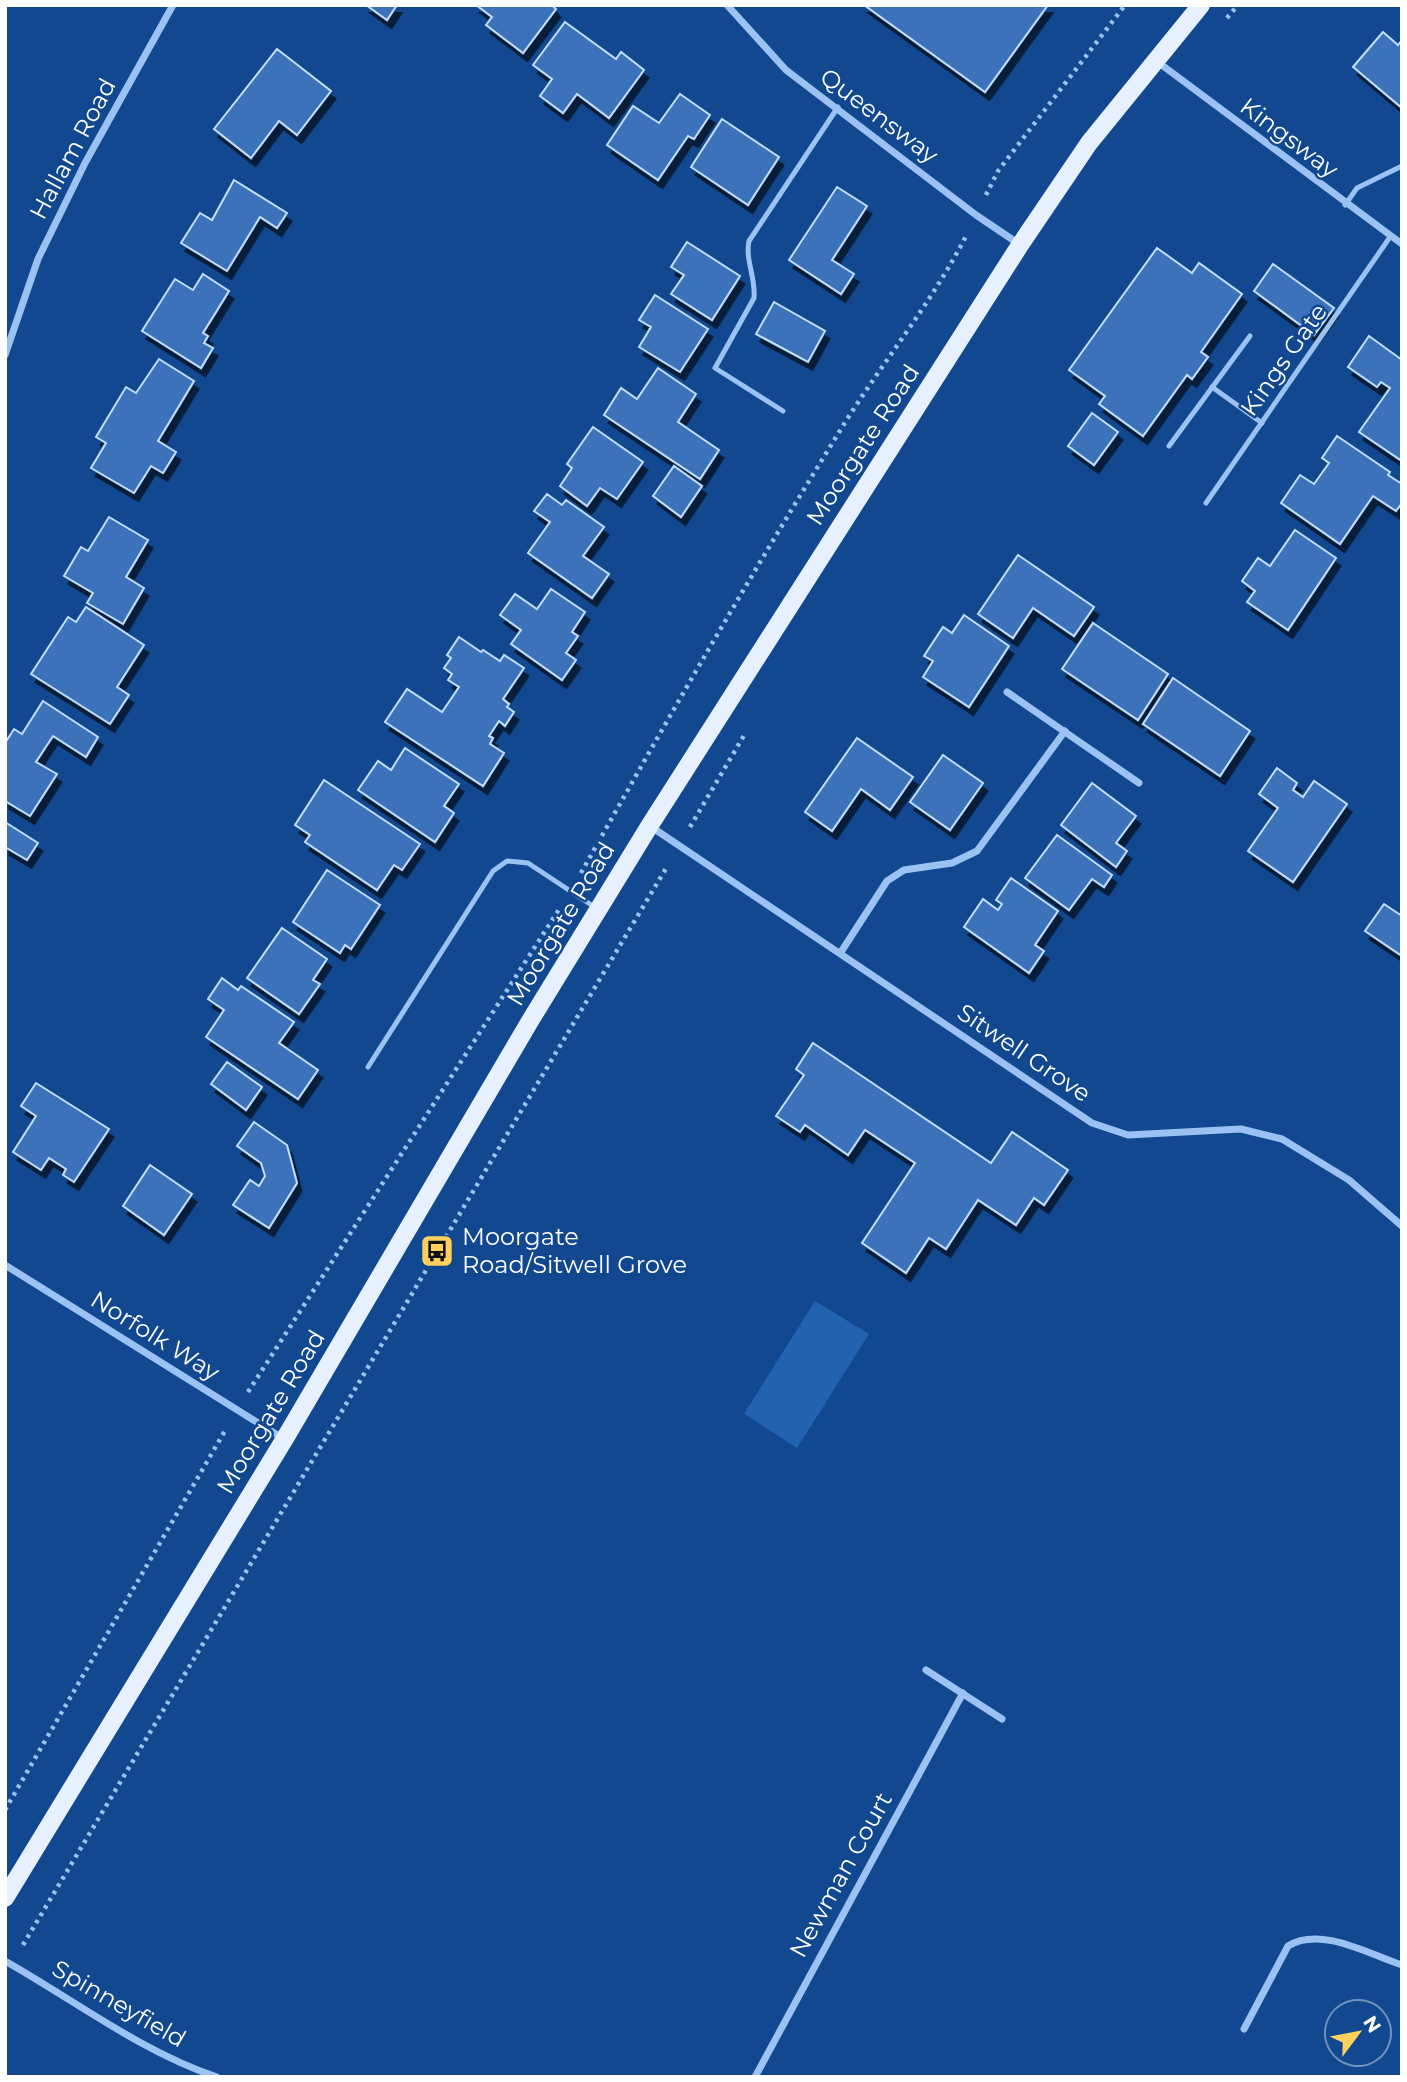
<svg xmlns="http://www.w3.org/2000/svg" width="1407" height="2082" viewBox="0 0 1407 2082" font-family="Montserrat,sans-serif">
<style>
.green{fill:#2362af}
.building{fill:#3a72b9;stroke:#c2ddfd;stroke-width:2;filter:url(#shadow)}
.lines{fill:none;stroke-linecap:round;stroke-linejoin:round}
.path{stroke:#9bc2f2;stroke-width:4.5;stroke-dasharray:3.5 5;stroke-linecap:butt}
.service{stroke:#9bc2f2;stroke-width:5}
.minor{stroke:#9bc2f2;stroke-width:7}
.primary{stroke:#e6f0ff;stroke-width:18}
.labels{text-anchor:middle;stroke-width:5;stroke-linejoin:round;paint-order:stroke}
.street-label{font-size:24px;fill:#fff;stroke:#11488f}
.poi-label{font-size:24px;fill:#fff;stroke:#11488f;text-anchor:start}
</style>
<defs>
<filter id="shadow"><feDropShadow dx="4.5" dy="8" stdDeviation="0" flood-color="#0009"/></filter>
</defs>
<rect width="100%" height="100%" fill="#11488f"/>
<path class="green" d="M815,1301L869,1334L797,1448L744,1414Z"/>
<g class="building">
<path d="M366,5H397L387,20Z"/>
<path d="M476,5H552L556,9L523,53L486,25L492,17Z"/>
<path d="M864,5H1048L985,92Z"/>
<path d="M565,22L616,59L621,52L644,70L609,118L577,94L563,113L540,96L552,79L533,65Z"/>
<path d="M1383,32L1398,45L1402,40V108L1353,67Z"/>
<path d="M277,49L331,91L297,135L279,121L251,158L214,129Z"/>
<path d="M680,94L710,115L694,139L688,136L658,180L607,145L633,106L659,123Z"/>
<path d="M722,119L779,157L748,205L691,167Z"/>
<path d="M234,180L287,213L277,228L260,217L227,271L181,243L200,213L212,220Z"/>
<path d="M837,187L867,206L832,260L854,274L841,294L789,260Z"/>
<path d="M687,242L740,276L712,320L671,294L684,275L671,267Z"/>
<path d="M1157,248L1192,273L1199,263L1242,294L1201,352L1208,357L1192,379L1187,375L1143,436L1099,404L1105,396L1069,370Z"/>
<path d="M1273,264L1334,308L1314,335L1254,291Z"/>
<path d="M203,274L229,291L203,333L208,336L204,343L213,348L201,368L142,331L175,279L193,290Z"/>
<path d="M655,295L708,329L680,372L639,347L651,327L639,320Z"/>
<path d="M774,302L825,331L808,362L756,334Z"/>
<path d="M1369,336L1402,360V461L1359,432L1390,388L1381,382L1377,387L1348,367Z"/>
<path d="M159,359L194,381L158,441L176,452L163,473L151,466L134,493L91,468L106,443L96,437L126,387L136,393Z"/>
<path d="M658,368L696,394L678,422L719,450L700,479L604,415L621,388L637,399Z"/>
<path d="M1092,413L1118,432L1094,465L1068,446Z"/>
<path d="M593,427L643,462L617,499L600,488L587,506L560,486L572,468L567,464Z"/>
<path d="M1337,436L1390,472L1388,475L1402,484V503L1396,511L1373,496L1340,544L1281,503L1300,475L1314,484L1329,463L1322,458Z"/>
<path d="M674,466L702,486L681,517L653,496Z"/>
<path d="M547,494L562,505L566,500L604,527L583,556L609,574L592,598L528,553L550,522L534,511Z"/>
<path d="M109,517L148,540L126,577L144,588L123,624L87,603L93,593L64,576L81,547L88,551Z"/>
<path d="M1295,530L1336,558L1288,630L1247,602L1255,591L1242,581L1258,558L1270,566Z"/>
<path d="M1018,555L1094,607L1074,636L1033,608L1013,638L978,614Z"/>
<path d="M551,589L585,612L572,632L578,636L566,653L576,660L562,680L511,644L521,630L500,615L515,594L537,609Z"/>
<path d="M86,607L144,645L117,687L129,695L110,724L31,674L68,617L76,622Z"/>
<path d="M964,615L1009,646L969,707L923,677L933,661L924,656L943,627L952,633Z"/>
<path d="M1093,623L1168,674L1138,720L1062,669Z"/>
<path d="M459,637L481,652L483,650L500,661L504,655L524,668L503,699L509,704L507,707L514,712L505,726L499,721L489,736L493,738L490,744L504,753L483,786L385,722L407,689L442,712L459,687L448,680L452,674L444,668L451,658L447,655Z"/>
<path d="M1173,678L1250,731L1220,776L1143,724Z"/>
<path d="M43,701L98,737L86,757L53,736L36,762L57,774L30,816L5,801V743L14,729L22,734Z"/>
<path d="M857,738L913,777L890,810L861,789L832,831L805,812Z"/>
<path d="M405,748L459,784L444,806L454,813L435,842L358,790L378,761L391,770Z"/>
<path d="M943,755L983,783L950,830L910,802Z"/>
<path d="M1277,768L1297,783L1293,790L1303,797L1314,781L1347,804L1293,882L1248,851L1278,808L1259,794Z"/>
<path d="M324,780L420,844L402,870L394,865L377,890L305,842L310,835L295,825Z"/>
<path d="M1092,783L1136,816L1116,843L1127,851L1116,867L1061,825Z"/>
<path d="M5,822L38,843L27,860L5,847Z"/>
<path d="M1057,835L1112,875L1104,887L1092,879L1069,910L1025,878Z"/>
<path d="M327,870L380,905L351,949L345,945L340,953L293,922Z"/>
<path d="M1011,878L1058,911L1035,945L1044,951L1029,973L964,927L983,899L998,910L1002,904L996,900Z"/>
<path d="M1384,904L1402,916V956L1365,931Z"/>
<path d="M282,928L327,959L313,980L320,984L299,1014L247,978Z"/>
<path d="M222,978L238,990L241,986L294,1022L279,1043L318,1070L298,1099L206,1037L224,1010L208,999Z"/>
<path d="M813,1043L991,1163L1012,1132L1068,1170L1044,1205L1034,1198L1016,1225L978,1200L946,1249L929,1238L906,1273L862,1243L915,1163L865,1130L848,1155L805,1125L800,1132L776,1116L804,1075L796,1069Z"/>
<path d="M227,1062L262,1087L246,1110L211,1084Z"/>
<path d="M36,1083L109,1129L74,1182L63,1175L66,1169L49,1158L41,1170L13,1152L36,1116L21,1106Z"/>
<path d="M254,1122L287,1145L297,1183L269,1228L233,1205L250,1180L259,1186L265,1176L261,1163L237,1146Z"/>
<path d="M150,1165L192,1194L164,1235L123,1206Z"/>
</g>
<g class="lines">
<g class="path">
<path d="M1227,18L1238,5"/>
<path d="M986,195L998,171L1125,5"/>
<path d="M690,827L746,732"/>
<path d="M581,873C664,725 748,579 838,434C879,366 931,305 967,234"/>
<path d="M248,1392L560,908"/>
<path d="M5,1810L226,1429"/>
<path d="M23,1945L668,865"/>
</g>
<g class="service">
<path d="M1345,205L1357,188L1402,166"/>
<path d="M1212,387L1262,423"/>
<path d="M783,411L715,368L754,298C756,278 745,260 749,241L838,107"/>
<path d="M1169,446L1250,336"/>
<path d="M1206,503L1390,237"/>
<path d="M368,1067L493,871L507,861L528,863L596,908"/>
</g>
<g class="minor">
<path d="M727,5L786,70L976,215L1019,244"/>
<path d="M1155,60L1402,244"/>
<path d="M5,355L38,259L85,163L173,5"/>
<path d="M1007,692L1139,783"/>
<path d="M650,826L1092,1123L1128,1135L1241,1129L1282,1139L1349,1180L1402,1226"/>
<path d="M841,952L887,881L904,870L952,863L977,851L1065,731"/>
<path d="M5,1265L284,1439"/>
<path d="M926,1670L1002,1719"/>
<path d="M5,1961C74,2000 142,2052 217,2077"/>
<path d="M1244,2029L1288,1946C1321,1926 1368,1954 1402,1965"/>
<path d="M755,2077L963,1693"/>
</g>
<path class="primary" d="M5,1898L284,1440L530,1021L650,825L1020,245L1089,143L1201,5"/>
</g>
<defs>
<symbol id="bus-square" viewBox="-11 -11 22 22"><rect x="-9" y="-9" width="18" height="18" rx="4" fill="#ffd05c" stroke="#11488f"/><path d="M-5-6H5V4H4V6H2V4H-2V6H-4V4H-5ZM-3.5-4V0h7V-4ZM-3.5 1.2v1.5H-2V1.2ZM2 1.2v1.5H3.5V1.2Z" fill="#111"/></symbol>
</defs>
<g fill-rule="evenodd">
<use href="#bus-square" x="418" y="1232" width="38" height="38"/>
</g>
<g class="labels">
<g class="street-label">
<text transform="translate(879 116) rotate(37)" y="8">Queensway</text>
<text transform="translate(1289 138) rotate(37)" y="8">Kingsway</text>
<text transform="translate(73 149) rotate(-62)" y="8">Hallam Road</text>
<text transform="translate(1284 360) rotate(-55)" y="8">Kings Gate</text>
<text transform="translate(863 445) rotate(-57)" y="8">Moorgate Road</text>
<text transform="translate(561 924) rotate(-59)" y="8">Moorgate Road</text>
<text transform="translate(1024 1053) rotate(34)" y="8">Sitwell Grove</text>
<text transform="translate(155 1336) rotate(32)" y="8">Norfolk Way</text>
<text transform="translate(271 1412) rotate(-59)" y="8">Moorgate Road</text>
<text transform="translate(841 1875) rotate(-61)" y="8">Newman Court</text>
<text transform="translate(119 2004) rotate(30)" y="8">Spinneyfield</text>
</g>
<g class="poi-label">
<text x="462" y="1245">Moorgate<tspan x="462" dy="28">Road/Sitwell Grove</tspan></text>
</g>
</g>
<rect width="1407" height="2082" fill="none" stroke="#ffffff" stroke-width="14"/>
<g transform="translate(1358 2033) rotate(58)"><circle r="33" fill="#11488f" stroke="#7091bc" stroke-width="2"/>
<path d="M0-5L12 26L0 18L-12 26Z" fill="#ffd05c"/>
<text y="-10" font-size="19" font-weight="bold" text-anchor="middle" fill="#ffffff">N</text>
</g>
</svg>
